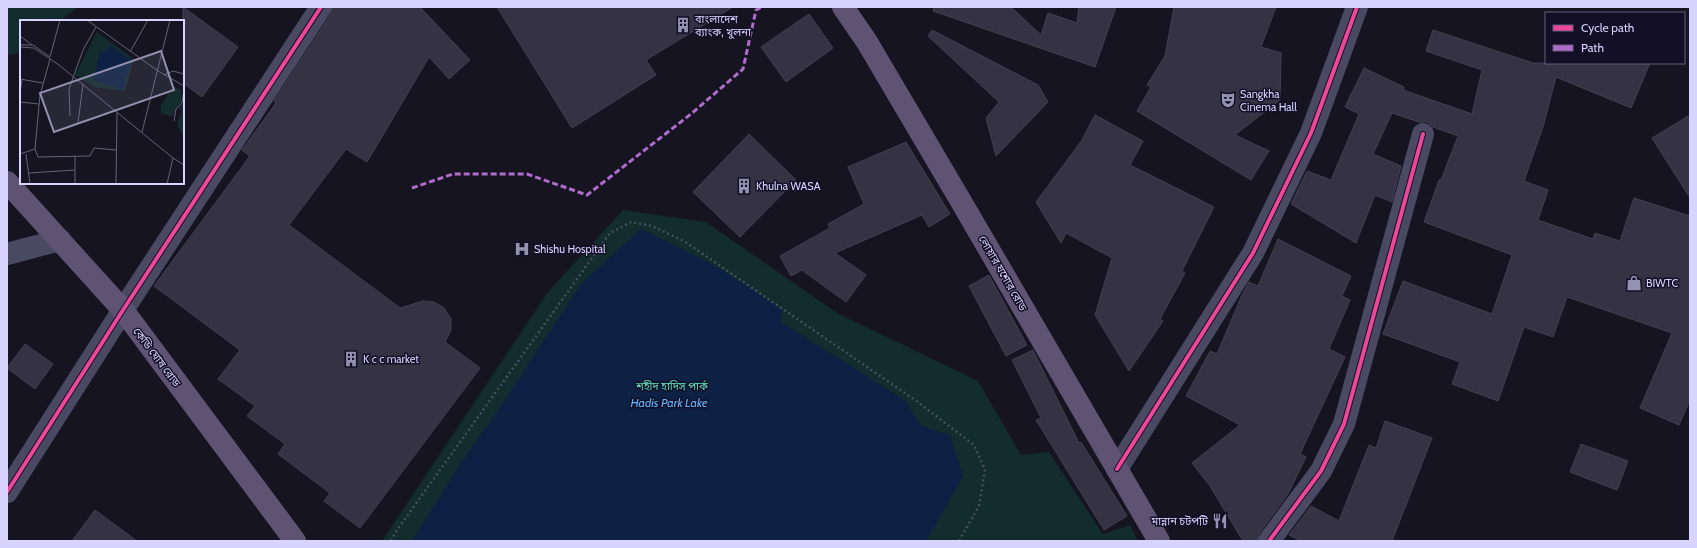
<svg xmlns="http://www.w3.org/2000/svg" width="1697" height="548" viewBox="0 0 1697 548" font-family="Cabin,'Noto Sans Bengali',sans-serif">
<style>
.green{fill:#132c2d}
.water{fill:#0d2144}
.building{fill:#343243;stroke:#433f54}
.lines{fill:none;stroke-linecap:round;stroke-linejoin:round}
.path{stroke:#44505f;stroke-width:2.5;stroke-dasharray:2 3;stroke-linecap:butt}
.minor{stroke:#4a4962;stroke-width:22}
.major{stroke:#5e5373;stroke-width:22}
.quiet{stroke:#b06ccc;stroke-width:3;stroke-dasharray:6 3;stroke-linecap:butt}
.cycleway-casing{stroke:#130f26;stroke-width:6}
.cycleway{stroke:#ed469a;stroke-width:4}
.labels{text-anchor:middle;stroke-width:3;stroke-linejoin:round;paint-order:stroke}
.poi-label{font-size:11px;fill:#d9d4ff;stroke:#130f26;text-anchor:start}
.street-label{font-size:11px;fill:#d9d4ff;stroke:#130f26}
.park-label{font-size:11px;fill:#5fe0c0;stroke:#130f26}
.water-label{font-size:12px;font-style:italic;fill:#62b6ff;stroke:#130f26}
.inset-road{fill:none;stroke:#64617a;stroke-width:1}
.view{fill:#9591b1;fill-opacity:0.15;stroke:#9591b1;stroke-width:2}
.inset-edge{fill:none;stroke:#d9d4ff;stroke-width:2}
</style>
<rect width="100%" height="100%" fill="#161421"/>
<g class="green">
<path d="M7,7H78L60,21H21V51L18,53L7,55Z"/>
<path d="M623,210L706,222L837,313L978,381L1021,455L1049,452L1103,534L1130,525L1138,541H382L548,292Z"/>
</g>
<path class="water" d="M641,229L717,267L782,309L781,322L906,401L921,426L950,435L963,476L926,541H412L459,466L501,406L581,284Z"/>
<g class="building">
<path d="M183,7L238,47L202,97L183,83Z"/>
<path d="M333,7H420L470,60L449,79L429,57L367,162L346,149L289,225L400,308L423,301L434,302L444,308L451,319V330L445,342L480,368L360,528L324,501L330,493L278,454L285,444L247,416L255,406L218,379L240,350L154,286L250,156L242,150L276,103L274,101L331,14Z"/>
<path d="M497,7H733L646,60L656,75L572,128Z"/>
<path d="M934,7H1011L1041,35L1048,13L1077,23L1079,7H1116L1095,67L933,11Z"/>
<path d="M1174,7H1276L1261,47L1281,53L1280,100L1235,135L1269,151L1251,180L1137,111L1151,87L1147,85L1165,56Z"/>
<path d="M809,14L833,48L786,82L761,47Z"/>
<path d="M932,30L1038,85L1048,102L996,156L986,118L999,102L928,36Z"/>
<path d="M1433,30L1533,63H1650L1631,108L1556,77L1543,127L1524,181L1548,190L1538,220L1593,239L1595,233L1620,241L1634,198L1690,216V400L1679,425L1640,408L1672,333L1567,297L1553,337L1524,327L1498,401L1452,384L1460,362L1383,334L1403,281L1492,314L1512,255L1424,222L1439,180H1441L1458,136L1433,127L1427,122H1419L1392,113L1373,154L1401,166L1392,202L1375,195L1356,243L1291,204L1307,171L1331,180L1359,114L1345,107L1364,68L1404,87L1403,90L1472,114L1482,70L1426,51Z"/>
<path d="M1095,115L1143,141L1130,165L1214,207L1182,271L1185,273L1160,319L1163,321L1129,371L1095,315L1112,258L1066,233L1061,243L1036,202L1082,140Z"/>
<path d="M1690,115V198L1652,138Z"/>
<path d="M749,134L796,180L740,237L693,192Z"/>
<path d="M906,142L950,214L929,227L922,215L835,253L866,275L846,302L802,270L791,276L780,256L830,228L828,224L864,204L848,167Z"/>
<path d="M1278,239L1351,276L1342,296L1350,300L1329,349L1345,357L1300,454L1306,457L1288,494L1259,534L1257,541H1243L1210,486L1192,463L1240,425L1186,396L1210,351L1217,354L1242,295L1249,282L1258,286Z"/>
<path d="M989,275L1027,345L1006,356L969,286Z"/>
<path d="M25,344L53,364L35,389L7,368Z"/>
<path d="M1033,350L1079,443L1081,442L1127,516L1104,530L1036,420L1041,418L1012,360Z"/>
<path d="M1385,421L1432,438L1392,541H1301L1289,535L1311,506L1339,521L1369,445L1376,448Z"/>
<path d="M1581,444L1628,461L1617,490L1570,472Z"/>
<path d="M95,510L137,541H72Z"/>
</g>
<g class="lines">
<path class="path" d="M391,541L397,530L610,233L631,222L652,226L684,241L915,400L974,445L985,470L979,506L959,541"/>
<g class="minor">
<path d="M7,254L60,240"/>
<path d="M1117,469L1253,253L1311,133L1357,7"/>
<path d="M7,492L123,310L321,7"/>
<path d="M1269,541L1321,471L1344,424L1423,134"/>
</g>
<g class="major">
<path d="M843,7L867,42L959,198L1159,541"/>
<path d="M7,182L123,310L295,541"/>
</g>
<path class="quiet" d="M412,188L453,174H527L587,195L691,114L743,69L756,10L762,7"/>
<defs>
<g id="cycleway">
<path d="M1117,469L1253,253L1311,133L1357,7"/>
<path d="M7,492L123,310L321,7"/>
<path d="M1269,541L1321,471L1344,424L1423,134"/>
</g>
</defs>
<use href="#cycleway" class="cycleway-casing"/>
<use href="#cycleway" class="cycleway"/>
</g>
<defs>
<symbol id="building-bare" viewBox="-9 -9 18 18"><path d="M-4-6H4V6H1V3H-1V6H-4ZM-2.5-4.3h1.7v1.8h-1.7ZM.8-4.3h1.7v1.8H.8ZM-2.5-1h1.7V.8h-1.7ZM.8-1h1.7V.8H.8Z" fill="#9591b1" stroke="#130f26" stroke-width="2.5" paint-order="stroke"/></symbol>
<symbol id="theatre-bare" viewBox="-9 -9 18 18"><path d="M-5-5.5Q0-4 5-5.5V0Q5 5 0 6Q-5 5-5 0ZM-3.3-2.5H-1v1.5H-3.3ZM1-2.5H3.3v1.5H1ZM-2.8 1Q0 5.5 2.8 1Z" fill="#9591b1" stroke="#130f26" stroke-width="2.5" paint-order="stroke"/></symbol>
<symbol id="hospital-bare" viewBox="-9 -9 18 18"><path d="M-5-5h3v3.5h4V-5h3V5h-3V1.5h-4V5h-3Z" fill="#9591b1" stroke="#130f26" stroke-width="2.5" paint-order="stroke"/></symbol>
<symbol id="shop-bare" viewBox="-9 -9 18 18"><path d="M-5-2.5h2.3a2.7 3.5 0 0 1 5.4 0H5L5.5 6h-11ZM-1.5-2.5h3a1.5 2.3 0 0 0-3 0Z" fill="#9591b1" stroke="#130f26" stroke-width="2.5" paint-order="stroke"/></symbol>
<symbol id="restaurant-bare" viewBox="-9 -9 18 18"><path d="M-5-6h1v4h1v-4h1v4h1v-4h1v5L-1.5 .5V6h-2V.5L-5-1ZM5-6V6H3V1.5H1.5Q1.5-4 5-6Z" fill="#9591b1" stroke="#130f26" stroke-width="2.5" paint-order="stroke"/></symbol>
</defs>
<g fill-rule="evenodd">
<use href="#building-bare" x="672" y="14" width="22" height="22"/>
<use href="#theatre-bare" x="1217" y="89" width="22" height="22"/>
<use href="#building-bare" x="733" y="175" width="22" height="22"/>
<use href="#hospital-bare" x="511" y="238" width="22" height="22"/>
<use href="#shop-bare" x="1623" y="272" width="22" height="22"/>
<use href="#building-bare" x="340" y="348" width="22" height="22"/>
<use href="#restaurant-bare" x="1209" y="510" width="22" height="22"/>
</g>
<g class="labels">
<g class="poi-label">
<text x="695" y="23">বাংলাদেশ<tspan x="695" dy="13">ব্যাংক, খুলনা</tspan></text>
<text x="1240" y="98">Sangkha<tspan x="1240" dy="13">Cinema Hall</tspan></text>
<text x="756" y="190">Khulna WASA</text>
<text x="534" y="253">Shishu Hospital</text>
<text x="1646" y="287">BIWTC</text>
<text x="363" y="363">K c c market</text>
<text x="1208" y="525" text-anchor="end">মান্নান চটপটি</text>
</g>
<g class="street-label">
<text transform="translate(1003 273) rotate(60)" y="4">লোয়ার যশোর রোড</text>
<text transform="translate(157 357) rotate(53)" y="4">কেডি ঘোষ রোড</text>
</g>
<g class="park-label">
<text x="672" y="390">শহীদ হাদিস পার্ক</text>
</g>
<g class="water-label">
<text x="669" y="407">Hadis Park Lake</text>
</g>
</g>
<g transform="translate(20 20)">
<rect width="164" height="164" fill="#161421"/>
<path d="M77,12L114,39L105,71L75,67L55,55ZM153,66L161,70V82L155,89L153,97L141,93V85ZM164,79V119L157,104L162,90L158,88L164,83Z" fill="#132c2d"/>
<path d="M91,26L112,41L103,70L74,60L80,31H86Z" fill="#0d2144"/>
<path class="inset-road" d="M67,0L138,51L164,66M0,16L12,25M0,25H13L30,37L40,0M0,27L14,28L39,45L153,138L164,145M110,32L128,0M144,55L153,51L164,54M0,59L23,63M0,73L2,60M0,82L19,84M50,96L49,69L63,30L76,7M154,101L156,89L162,83L164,69M58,103L63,64M122,112L150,0M15,129L18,137L70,136L74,128L96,130M0,134L15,129L20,75L30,39M6,134L10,164M55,136V164M9,153L55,150M96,164L97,93M147,164L153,138"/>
<path class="view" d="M141,31L154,70L34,112L20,73Z"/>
<rect width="164" height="164" class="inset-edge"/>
</g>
<rect width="1697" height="548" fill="none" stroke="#d9d4ff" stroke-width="16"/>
<rect x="1545" y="12" width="140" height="52" fill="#130f26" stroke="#625e7d"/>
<rect x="1553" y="25" width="20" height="6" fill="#ed469a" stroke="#625e7d"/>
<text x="1581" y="32" font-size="12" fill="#d9d4ff">Cycle path</text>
<rect x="1553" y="45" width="20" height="6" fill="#b06ccc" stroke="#625e7d"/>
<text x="1581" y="52" font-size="12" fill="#d9d4ff">Path</text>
</svg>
